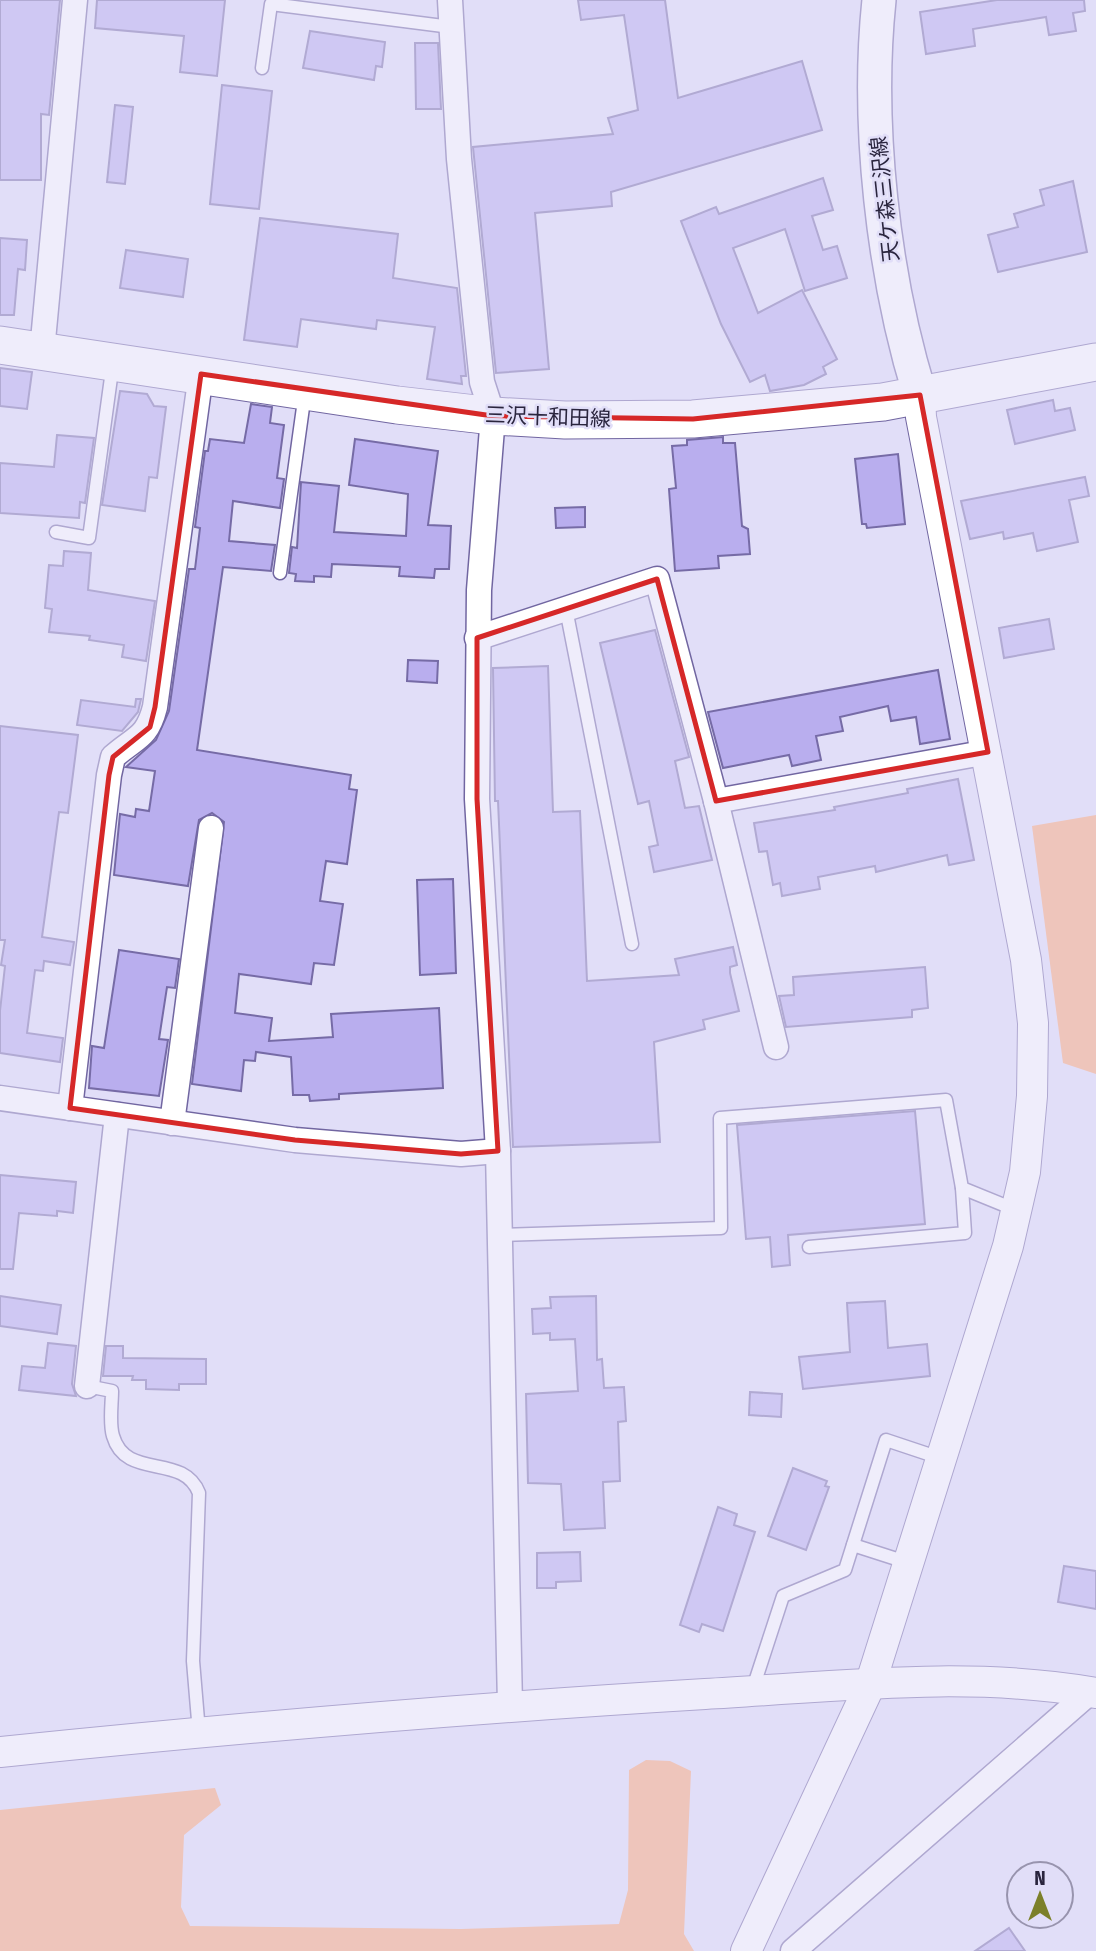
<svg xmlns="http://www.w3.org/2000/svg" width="1096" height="1951" viewBox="0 0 1096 1951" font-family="'Fira Sans Condensed','Noto Sans JP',sans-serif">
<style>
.green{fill:#fda671}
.building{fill:#b9aeee;stroke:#766ba6;stroke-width:2}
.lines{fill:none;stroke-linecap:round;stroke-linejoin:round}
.service-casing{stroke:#7166a1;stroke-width:15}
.minor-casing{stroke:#7166a1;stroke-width:27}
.tertiary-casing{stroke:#7166a1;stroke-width:32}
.secondary-casing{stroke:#7166a1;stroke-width:36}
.primary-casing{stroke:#7166a1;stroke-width:39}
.service{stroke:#fff;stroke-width:12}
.minor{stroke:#fff;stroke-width:24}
.tertiary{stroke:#fff;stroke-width:30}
.secondary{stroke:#fff;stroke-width:33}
.primary{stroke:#fff;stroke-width:37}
.marked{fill:none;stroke:#d62828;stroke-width:5;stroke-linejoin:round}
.labels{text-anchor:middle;stroke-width:5;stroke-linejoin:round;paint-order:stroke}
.street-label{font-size:21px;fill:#2a253e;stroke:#e1def8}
</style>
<rect width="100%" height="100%" fill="#e1def8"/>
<g class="green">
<path d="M1096,815V1074L1063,1063L1032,826Z"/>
<path d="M646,1760L670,1761L691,1771L684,1934L694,1951H0V1810L215,1788L221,1805L184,1835L181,1907L190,1926L461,1929L619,1924L628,1890L629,1770Z"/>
</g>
<g class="building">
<path d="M0,0H60L49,115L41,114V180H0Z"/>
<path d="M97,0H225L217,76L180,72L184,36L95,28Z"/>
<path d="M578,0H665L678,98L802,61L822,130L611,192L612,206L535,213L549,369L496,373L473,147L613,134L608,118L638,110L624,15L581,20Z"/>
<path d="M997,0H1084L1085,11L1073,13L1076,31L1049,35L1046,17L973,29L975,46L926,54L920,12Z"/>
<path d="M310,31L385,42L382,67L376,66L374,80L303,68Z"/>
<path d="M415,43H438L441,109H416Z"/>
<path d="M222,85L272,91L259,209L210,204Z"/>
<path d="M115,105L133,107L125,184L107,182Z"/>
<path d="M823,178L833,210L812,216L823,250L837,246L847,278L805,291L785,229L733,248L758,313L802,290L837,359L823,367L826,374L804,385L770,391L765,375L750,382L721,324L681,221L716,207L719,214Z"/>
<path d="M1073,181L1087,252L998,272L988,235L1018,227L1014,214L1044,205L1040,190Z"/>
<path d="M260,218L398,234L393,278L457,288L466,376H461L462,384L427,379L435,327L377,320L376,329L301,319L297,347L244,340Z"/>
<path d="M0,238L27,240L25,270L18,269L14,315H0Z"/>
<path d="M126,250L188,259L183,297L120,288Z"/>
<path d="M0,368L32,372L27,409L0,406Z"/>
<path d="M120,391L147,394L154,406L166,407L157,478L149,477L145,511L102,505Z"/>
<path d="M1053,400L1055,411L1070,408L1075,430L1015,444L1007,410Z"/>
<path d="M251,404L272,407L270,423L284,425L277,478L284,479L280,508L233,501L229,541L275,545L271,571L223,567L197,750L351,775L349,789L357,790L347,864L326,861L320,901L343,904L334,965L314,963L311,984L239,974L235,1013L272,1018L269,1041L333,1037L331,1014L439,1008L443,1088L339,1094V1099L310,1101L309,1095H293L291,1057L256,1052L255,1061L244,1060L241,1091L192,1084L224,822L212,813L199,820L188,886L114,875L120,814L135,817L136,809L149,811L155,771L126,767L156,740L169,711L189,569H195L200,528L195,527L205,451H208L210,439L244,443Z"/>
<path d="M57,435L94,438L85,503L80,502L79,518L0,513V463L54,467Z"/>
<path d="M723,437V443H735L742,526L748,529L750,554L718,556L719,568L675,571L669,489L676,488L672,446L687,445V440Z"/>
<path d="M355,439L438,451L428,525L451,526L449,569H435L434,578L399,576L400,567L332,564L331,577L314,576V582L295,581L296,574L289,573L292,547L297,548L301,482L339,486L334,532L406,536L408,494L349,485Z"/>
<path d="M898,454L905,524L867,528L866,524H862L855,459Z"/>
<path d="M1085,477L1089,496L1069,500L1078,542L1037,551L1033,533L1004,539L1003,532L970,539L961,501Z"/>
<path d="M585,507V527L556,528L555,508Z"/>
<path d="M64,551L91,553L88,590L155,601L146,661L122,657L124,645L89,640L90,636L49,632L52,609L45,608L49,565L63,566Z"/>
<path d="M1049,619L1054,649L1004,658L999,628Z"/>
<path d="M655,630L689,757L675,761L685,808L699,806L712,860L654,872L649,847L658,845L649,801L638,804L600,643Z"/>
<path d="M408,660L438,661L437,683L407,681Z"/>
<path d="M548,666L553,812L580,811L587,981L679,975L675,959L733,947L737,965L730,967V973L739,1011L703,1020L705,1029L654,1042L660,1142L513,1147L498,801H495L493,668Z"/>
<path d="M938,670L950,739L920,744L916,717L891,721L888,706L840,717L843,731L816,736L821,760L792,766L789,755L723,768L708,712Z"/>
<path d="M136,699H141L138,712L122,731L77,725L81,700L135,707Z"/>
<path d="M0,726L78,735L68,813L59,812L42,937L74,942L70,965L44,961L43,971L35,970L27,1033L63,1038L60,1062L0,1053V1011L5,966L1,965L5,940H0Z"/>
<path d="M958,779L974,860L949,865L947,855L876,872L875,866L818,877L820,889L782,896L780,883L773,885L767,851L759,852L754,823L835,810L834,807L908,793L907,789Z"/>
<path d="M453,879L456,973L420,975L417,880Z"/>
<path d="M119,950L179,959L175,988L167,987L159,1039L168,1040L159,1096L89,1088L92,1046L104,1048Z"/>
<path d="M925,967L928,1008L912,1010V1017L786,1027L779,996L794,995L793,977Z"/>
<path d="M915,1111L925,1224L788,1235L790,1265L772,1267L770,1237L746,1239L737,1125Z"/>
<path d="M0,1175L76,1182L73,1213L57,1211V1216L19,1213L13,1269H0Z"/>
<path d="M0,1296L61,1305L57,1334L0,1326Z"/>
<path d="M596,1296L597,1360L602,1359L604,1388L624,1387L626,1421L618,1422L620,1481L603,1482L605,1528L564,1530L561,1484L528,1483L526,1394L578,1391L575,1339L550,1340V1333L533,1334L532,1309L551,1308L550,1297Z"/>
<path d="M885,1301L888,1348L927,1344L930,1376L803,1389L799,1357L850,1352L847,1303Z"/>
<path d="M48,1343L76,1346L72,1384L76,1396L19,1390L22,1366L45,1368Z"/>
<path d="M106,1346H123V1358L206,1359V1384H179V1390L146,1389V1380H132L133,1376H103Z"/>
<path d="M750,1392L782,1394L781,1417L749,1415Z"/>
<path d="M793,1468L827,1481L825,1486L829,1487L806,1550L768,1536Z"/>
<path d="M718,1507L737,1514L734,1525L755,1532L723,1631L702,1624L699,1632L680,1625Z"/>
<path d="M580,1552L581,1581L556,1582V1588H537V1553Z"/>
<path d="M1064,1566L1096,1571V1609L1058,1602Z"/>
<path d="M1009,1928L1025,1951H975Z"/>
</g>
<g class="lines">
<defs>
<g id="service">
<path d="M262,68L271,4L451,27"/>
<path d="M56,532L89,538L113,363"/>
<path d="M280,573L305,393"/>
<path d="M566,609L632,944"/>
<path d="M500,1235L721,1228L720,1118L946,1100L962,1188L1016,1210"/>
<path d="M809,1247L965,1233L962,1188"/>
<path d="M87,1386L112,1391C112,1404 109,1423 113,1436C126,1481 183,1452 199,1493L193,1661L199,1732"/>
<path d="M853,1545L909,1563"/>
<path d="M752,1691L783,1596L845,1570L886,1440L943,1459"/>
</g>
<g id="minor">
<path d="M450,0L459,159L482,382L493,416L479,590L477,799L498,1151L510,1705"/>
<path d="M42,351L75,0"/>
<path d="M477,638L657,579L716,801L776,1047"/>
<path d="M716,801L988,752"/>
<path d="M0,1098L295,1140L461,1154L498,1151"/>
<path d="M70,1108L109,775L113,757C135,737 147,739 155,707L201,374"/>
<path d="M172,1123L211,828"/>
<path d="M87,1386L117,1115"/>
<path d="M793,1951L1090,1692"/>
</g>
<g id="tertiary">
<path d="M0,1752C235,1728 469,1708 705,1694C833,1687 968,1670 1096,1693"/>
<path d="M746,1951L870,1685L1008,1246L1025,1172L1032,1096L1033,1023L1026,960L921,417L920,395"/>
</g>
<path id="secondary" d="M879,0C866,124 883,275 920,395"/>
<path id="primary" d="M0,345L397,405L493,416L565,420L693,419L883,402L1096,362"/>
</defs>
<use href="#service" class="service-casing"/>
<use href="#minor" class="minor-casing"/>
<use href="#tertiary" class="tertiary-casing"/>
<use href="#secondary" class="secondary-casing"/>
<use href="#primary" class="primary-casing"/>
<use href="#service" class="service"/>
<use href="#minor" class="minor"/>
<use href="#tertiary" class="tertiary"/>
<use href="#secondary" class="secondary"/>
<use href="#primary" class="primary"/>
</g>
<path d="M0 0H1096V1951H0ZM201,374L493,416L693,419L920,395L988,752L716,801L657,579L477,638V799L498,1151L461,1154L295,1140L70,1108L109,775L113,757L150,727L155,707Z" fill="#e1def8" fill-opacity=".55" fill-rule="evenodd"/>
<path class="marked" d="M201,374L493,416L693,419L920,395L988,752L716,801L657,579L477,638V799L498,1151L461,1154L295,1140L70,1108L109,775L113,757L150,727L155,707Z"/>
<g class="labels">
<g class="street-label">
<text transform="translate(885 199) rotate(-96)" y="7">天ケ森三沢線</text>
<text transform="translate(548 417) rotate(2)" y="7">三沢十和田線</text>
</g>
</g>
<g transform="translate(1040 1895)"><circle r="33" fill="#e1def8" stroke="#9894ae" stroke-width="2"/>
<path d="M0-5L12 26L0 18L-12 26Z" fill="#7c802a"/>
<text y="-10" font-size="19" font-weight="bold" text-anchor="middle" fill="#2a253e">N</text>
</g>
</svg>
